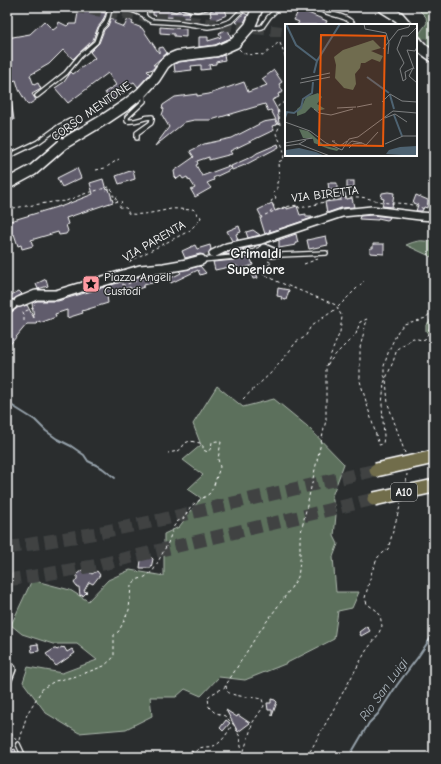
<svg xmlns="http://www.w3.org/2000/svg" width="441" height="764" viewBox="0 0 441 764" font-family="'Comic Neue',sans-serif">
<style>
.green{fill:#5b705b;stroke:#adb8ad}
.lines{fill:none;stroke-linecap:round;stroke-linejoin:round}
.stream{stroke:#95a1aa;stroke-width:2}
.building{fill:#615b6c;stroke:#fff}
.minor-tunnel{stroke:#3f4243;stroke-width:7;stroke-dasharray:7 3.5;stroke-linecap:butt}
.primary-tunnel{stroke:#3f4243;stroke-width:11;stroke-dasharray:11 5.5;stroke-linecap:butt}
.motorway-tunnel{stroke:#3f4243;stroke-width:13;stroke-dasharray:13 6;stroke-linecap:butt}
.service-casing{stroke:#fff;stroke-width:6}
.minor-casing{stroke:#fff;stroke-width:10}
.tertiary-casing{stroke:#fff;stroke-width:12}
.secondary-casing{stroke:#fff;stroke-width:13}
.path{stroke:#fff;stroke-width:1;stroke-dasharray:3 3;stroke-linecap:butt}
.service{stroke:#2a2d2e;stroke-width:3.5}
.minor{stroke:#2a2d2e;stroke-width:7}
.tertiary{stroke:#2a2d2e;stroke-width:9}
.secondary{stroke:#2a2d2e;stroke-width:10}
.motorway-bridge-casing{stroke:#fff;stroke-width:16;stroke-linecap:butt}
.motorway-bridge{stroke:#716d4b;stroke-width:13}
.labels{text-anchor:middle;stroke-width:3;stroke-linejoin:round;paint-order:stroke}
.shield{fill:#2a2d2e;stroke:#bfc0c0;stroke-width:1}
.shield-label{font-size:11px;font-weight:bold;fill:#fff}
.street-label{font-size:12px;fill:#fff;stroke:#2a2d2e}
.poi-label{font-size:12px;fill:#fff;stroke:#2a2d2e;text-anchor:start}
.water-label{font-size:13px;font-style:italic;fill:#afb9c0;stroke:#2a2d2e}
.quarter-label{font-size:14px;font-weight:bold;fill:#fff;stroke:#2a2d2e}
.inset-river{fill:none;stroke:#4e6372;stroke-width:2}
.inset-road{fill:none;stroke:#7f8182;stroke-width:1}
.view{fill:#e8590c;fill-opacity:0.15;stroke:#e8590c;stroke-width:2}
.inset-edge{fill:none;stroke:#fff;stroke-width:2}
</style>
<rect width="100%" height="100%" fill="#2a2d2e"/>
<filter id="ink" filterUnits="userSpaceOnUse"><feTurbulence type="fractalNoise" baseFrequency=".025" numOctaves="2"/><feDisplacementMap in="SourceGraphic" scale="8" xChannelSelector="R" yChannelSelector="G"/><feConvolveMatrix kernelMatrix="1 2 1 2 8 2 1 2 1" color-interpolation-filters="sRGB"/></filter>
<g filter="url(#ink)">
<g class="green">
<path d="M416,7H434V52L426,44L419,34L427,23L426,17Z"/>
<path d="M434,240V258L406,245C411,243 418,240 424,241C428,241 429,242 434,240Z"/>
<path d="M434,316V341L426,331V325Z"/>
<path d="M217,386L243,407L274,399L307,426L344,464L332,496L336,515L334,536L338,544L333,557L336,592H359L352,608L338,611L334,639L285,664L245,680L219,677L201,696L185,689L176,697H150L152,716L126,729L79,733L46,713L23,682L28,667L62,673L97,660L77,644H53L22,634L11,625L32,580L70,590L88,601L108,580L130,570L164,576V534L179,527L201,498L188,489L203,475L183,460L201,445L193,424Z"/>
</g>
<g class="lines">
<g class="stream">
<path d="M7,406L11,405L35,420L46,431L57,439L71,446L84,455L88,461L102,468L115,478"/>
<path d="M349,757L369,723L378,714L397,685L418,657L434,633"/>
</g>
</g>
<g class="building">
<path d="M79,7H92L97,9V11L106,13L102,22L98,27L93,40L73,59L63,50L49,64L30,75L34,85L38,83L41,89L32,94L36,100L28,105L19,90L16,80L13,81L11,78L7,80V38L30,34L44,21L53,30L57,27L59,22L67,26L69,24H76Z"/>
<path d="M221,7H224L227,15L212,21L210,16H211L210,11Z"/>
<path d="M155,8L169,9V10L176,12L181,9L190,12L189,18L163,17V19L159,18V16L153,15V9Z"/>
<path d="M299,9L327,21L325,25H297L299,22L294,20Z"/>
<path d="M244,13L248,15L242,26L236,22Z"/>
<path d="M111,18L116,20L114,23L124,27L128,19L133,22L132,24L142,28L159,53V48L163,47L167,53L153,65H156L153,69L147,71L150,74L138,87L134,82L126,86L128,90L107,104L104,98L107,96L105,92L116,85L108,73L68,103L55,88L64,82L71,72L73,74L95,58L90,52L99,43L104,30L108,26Z"/>
<path d="M160,27L186,29V37L174,36V34L160,33Z"/>
<path d="M226,29H228L231,38L215,45L199,47V37H208V41L221,37L219,33Z"/>
<path d="M224,55L225,60L216,62V64L209,65L210,69L201,70V65L191,66L192,70L175,72L174,64L179,62L218,57Z"/>
<path d="M274,70L282,82L279,84L283,92L278,94L279,97L272,100L277,109L279,123L278,124L271,110L268,111L265,104L211,120H194L185,122L155,146L169,127L162,115L164,109L162,108L163,105L175,97L197,94V96L209,94L244,82L248,92L267,85L262,79Z"/>
<path d="M7,99L11,100L14,120L7,121Z"/>
<path d="M275,120L277,125L272,126L274,130L230,151L232,154L209,160V157L197,161L198,164L196,165L202,176L229,166L230,170L213,178L214,180L207,183L211,188L195,197L191,190L195,188L190,180L189,181L187,177L183,179L181,176L177,179L175,177L174,171L194,157L190,151L204,144L232,138L263,122Z"/>
<path d="M278,144L279,147L245,165L232,170L231,166L253,156L257,153Z"/>
<path d="M77,168L81,178L62,187L57,178Z"/>
<path d="M133,170L135,179L119,184L116,176Z"/>
<path d="M103,179L106,190L109,189L113,202L66,218L68,224L66,225L68,231L66,234L59,235L58,232L31,240L33,246L22,249L21,245L18,246L14,234L7,238V222L60,206V207L93,194L90,183Z"/>
<rect x="347" y="181" width="7" height="7"/>
<path d="M328,183H337V190H329Z"/>
<path d="M388,192L394,193L392,207L382,206L384,199L381,198L382,193Z"/>
<path d="M340,193H345L346,199L352,198L354,207L341,208L327,213L325,202L341,200Z"/>
<path d="M416,195L428,200L427,208L424,207L422,211H416L418,205L413,203Z"/>
<path d="M272,203L275,211L287,207V209L297,206L300,215L306,214V217H312V218L270,232V229L269,232L265,234L260,218H262L258,210Z"/>
<path d="M372,215L390,217L389,219L387,220L378,218V220L359,219L360,216Z"/>
<path d="M239,226L241,232L236,234L238,240L232,241L227,231Z"/>
<path d="M253,230L260,235L248,238L246,232Z"/>
<path d="M296,234L298,243H295L296,245L279,248V240L273,242Z"/>
<path d="M326,236L328,245L309,249L307,240Z"/>
<path d="M373,244H384V254L370,253V248H373Z"/>
<path d="M195,245L197,249L210,245L211,249L209,252V256L200,254L185,258L182,251Z"/>
<path d="M259,245L233,254L223,255L229,252Z"/>
<path d="M258,254V256L251,259L253,265L239,270L237,266H234L215,270L213,262L234,260Z"/>
<path d="M200,266L206,273L200,275L198,270L171,283L169,279L181,273L179,271Z"/>
<path d="M255,268L258,278L253,279L250,270Z"/>
<path d="M155,275L156,282L144,285V287L138,289L137,287L131,289L130,287L107,296L108,303L82,311L83,313L67,318V310L55,314L56,317L40,323V321L36,323L37,324H27L7,348V314L17,308L27,305L34,318L32,303L37,301H58L141,276Z"/>
<path d="M46,279L48,286L38,289L36,284Z"/>
<path d="M278,288L289,290L286,300L281,299L282,297L277,296Z"/>
<path d="M19,291L22,294L14,299L7,301V297Z"/>
<path d="M142,552L147,553V556L151,557L153,559L151,568H140Z"/>
<path d="M82,570L86,572L87,571L92,574L97,571L100,575L93,584L89,582L84,591L87,592L83,596L81,595L80,596L79,587H77L74,583L77,579V574Z"/>
<path d="M367,626L370,631L361,636L359,632Z"/>
<path d="M38,644L39,651L32,652L31,645Z"/>
<path d="M62,647L63,648L64,647L67,652L72,649L75,653L56,666L46,654L54,649H56L57,650Z"/>
<path d="M271,699L275,700L277,702L272,716V710H268L267,703H271Z"/>
<path d="M226,710L237,717L238,715L250,723L238,732Z"/>
<path d="M226,720L230,723L223,731L220,728Z"/>
<path d="M15,749L18,757H7V752Z"/>
</g>
<g class="lines">
<path class="minor-tunnel" d="M205,258L213,254"/>
<g class="primary-tunnel">
<path d="M74,7L105,12L286,32"/>
<path d="M416,44H434"/>
</g>
<g class="motorway-tunnel">
<path d="M7,548L97,533L160,520L376,470"/>
<path d="M7,580L35,576L98,565L374,499"/>
</g>
<defs>
<g id="service">
<path d="M125,7L144,15"/>
<path d="M145,7L144,15L146,18L151,21L182,23L208,27L220,25L231,21L245,7"/>
<path d="M183,7L197,10L209,7"/>
<path d="M316,7C327,16 345,13 354,25"/>
<path d="M251,27L256,28L262,27L269,17L279,7"/>
<path d="M37,96L66,73L80,56L96,42L101,28L105,24L108,17L109,13L112,7"/>
<path d="M137,138V133L151,123L152,120V117C143,117 135,123 127,121V117L144,101V97L142,94"/>
<path d="M9,156L38,142L60,126L70,121L75,122V126L59,136L62,144"/>
<path d="M274,253L280,255L326,253"/>
<path d="M202,260L234,257L263,249"/>
<path d="M18,744L24,757"/>
</g>
<path id="minor" d="M213,254L227,247L261,240L342,213L372,210L420,216L434,217"/>
<g id="tertiary">
<path d="M264,249L273,253"/>
<path d="M190,263L201,260"/>
<path d="M83,287L140,270L164,268L187,264"/>
<path d="M19,302L36,295H56L79,288"/>
<path d="M7,308L12,305"/>
<path d="M7,679L11,669"/>
</g>
<g id="secondary">
<path d="M383,7L399,17L406,25"/>
<path d="M416,41L423,49L434,57"/>
<path d="M7,184L33,170L63,144L105,119L126,105L141,93L155,78L164,64L170,59L177,56L217,51L235,43L250,26L258,7"/>
</g>
</defs>
<use href="#service" class="service-casing"/>
<use href="#minor" class="minor-casing"/>
<use href="#tertiary" class="tertiary-casing"/>
<use href="#secondary" class="secondary-casing"/>
<g class="path">
<path d="M7,8L8,7"/>
<path d="M239,49C247,58 253,53 264,55L279,42L280,43L286,59"/>
<path d="M286,71V75"/>
<path d="M96,170L105,168L119,159"/>
<path d="M7,209L53,202L66,201L84,194L109,187L113,191V196H117L115,202L119,201L122,202L119,205L120,207L126,208L128,210V213C137,217 161,211 171,209C179,208 187,211 193,209L196,212L197,215L201,217L200,220L189,231L130,261L129,265"/>
<path d="M270,212L274,206L271,201L276,198L273,193L277,190V182L279,181L278,162L283,160C286,150 281,143 276,134L280,125L278,106L286,101"/>
<path d="M265,215L284,207L298,205L299,208C318,205 335,197 354,197C367,196 379,203 391,203C402,203 414,204 424,209"/>
<path d="M304,264L318,259"/>
<path d="M151,277L157,278L166,276"/>
<path d="M122,284L124,285L146,278"/>
<path d="M338,307L364,281"/>
<path d="M24,321V315L23,312L33,308V306L35,304"/>
<path d="M327,365L336,354L356,334L360,322L367,319L360,348V381L379,445L383,444L384,436L382,405L384,383L393,362L397,349L413,338L422,340L425,339L429,332V329L434,324"/>
<path d="M243,399L273,371L288,353L296,342L305,337L311,326L336,309"/>
<path d="M405,453L388,404L386,379L384,375V366L389,350L398,331L404,324L426,318L434,308"/>
<path d="M406,482L407,474"/>
<path d="M226,686C220,691 213,692 208,697L209,707L214,712L225,716L233,724L240,737L241,747L243,751"/>
<path d="M7,728L16,740"/>
<path d="M20,740L27,714L43,688L55,681L77,676L104,666L114,657V635L119,631L129,610L131,586L136,580L145,577L153,571L168,543L174,526L178,521L183,519L191,506L209,494L213,488L220,467L218,459L221,442L217,441L212,442L211,448L208,452L203,450V446L200,443L190,441L185,443L181,449L178,451L168,453"/>
<path d="M163,757L164,756L168,757"/>
<path d="M190,757V751L195,752C201,744 208,749 216,745C223,741 228,732 232,725"/>
<path d="M242,757L253,722L264,706L262,699C255,697 231,697 227,691C227,691 226,686 226,685L259,632L289,591L298,577L300,562V537L326,420V366L340,332L342,317L336,305L276,281L270,277L264,275V273L268,271L266,268L271,267L268,265L272,263L268,261L269,259"/>
<path d="M307,757L366,651L378,635L382,626L380,615L376,610L367,604L365,598L372,571L378,557L388,549L401,503"/>
</g>
<use href="#service" class="service"/>
<use href="#minor" class="minor"/>
<use href="#tertiary" class="tertiary"/>
<use href="#secondary" class="secondary"/>
<defs>
<g id="motorway-bridge">
<path d="M376,470L434,457"/>
<path d="M374,499L434,486"/>
</g>
</defs>
<use href="#motorway-bridge" class="motorway-bridge-casing"/>
<use href="#motorway-bridge" class="motorway-bridge"/>
</g>
</g>
<defs>
<symbol id="sight-square" viewBox="-11 -11 22 22"><rect x="-9" y="-9" width="18" height="18" rx="4" fill="#ff9aa2" stroke="#2a2d2e"/><path d="M0-6L1.8-2.2L6-1.7L2.9 1.2L3.7 5.4L0 3.3L-3.7 5.4L-2.9 1.2L-6-1.7L-1.8-2.2Z" fill="#111"/></symbol>
</defs>
<g fill-rule="evenodd">
<use href="#sight-square" x="81" y="274" width="20" height="20"/>
</g>
<g class="labels">
<rect class="shield" x="391" y="483" width="26" height="18" rx="3"/>
<g class="shield-label">
<text x="404" y="496">A10</text>
</g>
<g class="street-label">
<text transform="translate(91 111) rotate(-35)" y="4">CORSO MENTONE</text>
<text transform="translate(325 194) rotate(-7)" y="4">VIA BIRETTA</text>
<text transform="translate(154 241) rotate(-30)" y="4">VIA PARENTA</text>
</g>
<g class="poi-label">
<text x="104" y="281">Piazza Angeli<tspan x="104" dy="14">Custodi</tspan></text>
</g>
<g class="water-label">
<text transform="translate(383 689) rotate(-54)" y="5">Rio San Luigi</text>
</g>
<g class="quarter-label">
<text x="256" y="258">Grimaldi<tspan x="256" dy="16">Superiore</tspan></text>
</g>
</g>
<g transform="translate(285 24)">
<rect width="132" height="132" fill="#2a2d2e"/>
<path d="M88,16L96,24L86,27L98,32L95,38L87,35L80,39H76L75,44L70,50L71,60L68,66L59,64L50,54L51,41L49,33L58,26ZM33,69L37,73L32,80L40,85L32,87L26,83L20,89L12,92V85L18,80L21,73ZM14,105L23,107L40,122L54,125L52,127L44,125L29,119L28,115L18,114Z" fill="#5b705b"/>
<path d="M132,122V132L101,130L104,126L115,123ZM14,124L31,128L40,132H0L1,126Z" fill="#4e6372"/>
<path class="inset-river" d="M1,0L11,21L32,37M29,49L32,37L55,0M82,53L104,69M105,71L109,85M109,91L117,112M0,94L2,88L9,89L16,84L18,75L27,69L28,58"/>
<path class="inset-road" d="M79,0L80,5L101,9L104,19L103,30M132,3L123,12H117L112,25L119,39L115,45L118,57L121,55L120,48L128,44L124,52L132,59M98,25L113,6L124,3L125,0M129,45L122,26L130,27L132,23M16,55L45,49M15,59L45,53M97,78L105,70L117,77L132,78M72,83L87,80M52,84L71,83M29,85L34,89L46,91L68,85M100,94L110,90L122,98M0,98L25,107L41,119L57,126L64,115L73,113L108,87L132,89M50,117H47L55,122L62,117M0,119L27,114M77,119L81,121L93,108M14,120L45,132M100,120L118,112H132M62,121L67,117L77,119L68,120L64,124M0,122L14,120L21,116"/>
<path class="view" d="M36,11L100,12L98,122L34,121Z"/>
<rect width="132" height="132" class="inset-edge"/>
</g>
<rect width="441" height="764" fill="none" stroke="#2a2d2e" stroke-width="24"/>
<rect x="12" y="12" width="417" height="740" fill="none" stroke="#fff" stroke-width="1.5" filter="url(#ink)"/>
</svg>
